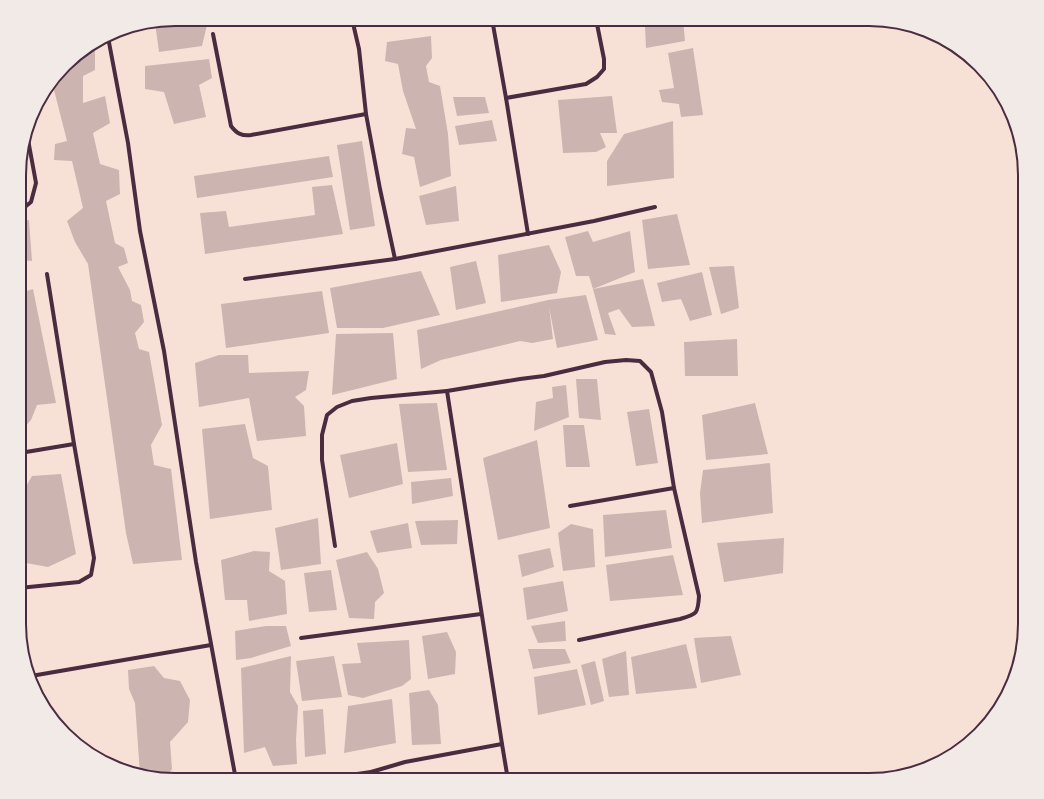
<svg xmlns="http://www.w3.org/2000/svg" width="1044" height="799" viewBox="0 0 1044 799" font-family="Figtree,sans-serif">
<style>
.building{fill:#ccb4b1}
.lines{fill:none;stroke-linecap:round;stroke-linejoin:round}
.minor{stroke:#4a2c40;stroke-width:4}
.rim{fill:none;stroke:#4a2c40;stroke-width:2}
</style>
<rect width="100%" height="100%" fill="#f7e1d7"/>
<g class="building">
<path d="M175,19H207V25L202,46L159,52L155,22Z"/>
<path d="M371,19H403V20L373,26Z"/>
<path d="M436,19H471L474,25H438Z"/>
<path d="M678,19H683L685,41L646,48L645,26Z"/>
<path d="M431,36L432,58L426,66L429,82L440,86L448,134L451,176L420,187L414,157L402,154L406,128L416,129L403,91L398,64L385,61L387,42Z"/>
<path d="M95,45V70L83,76V103L105,96L110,123L93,133L100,164L119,170L120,194L106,201L115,243L124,248L128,263L118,267L130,290L132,301L141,305L144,322L135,333L139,349L149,352L162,425L151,445L154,465L171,469L182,560L133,564L126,533L88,264L75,242L67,221L83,208L72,161L54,160L55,144L67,141L52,82L72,58Z"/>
<path d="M693,48L703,115L681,117L679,104L662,102L659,90L674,88L668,53Z"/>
<path d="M209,59L212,78L199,85L206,117L174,124L164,92L145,89V66Z"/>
<path d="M612,96L617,133H600L606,147L596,152L563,153L558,100Z"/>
<path d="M453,97H485L489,113L457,116Z"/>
<path d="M492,120L497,141L459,145L455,126Z"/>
<path d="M673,121L674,178L607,186V161L624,134Z"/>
<path d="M362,141L375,226L350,230L337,145Z"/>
<path d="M329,156L333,177L197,198L194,176Z"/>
<path d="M332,185L343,234L205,254L200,213L226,211L229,227L315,215L312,187Z"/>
<path d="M456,186L459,221L426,225L419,196Z"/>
<path d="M677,214L690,265L648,269L642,220Z"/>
<path d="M29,220L32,261L20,260V221Z"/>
<path d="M588,231L593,242L630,231L635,272L593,289L589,276H576L565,237Z"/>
<path d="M549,245L561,272L557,293L501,302L498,255Z"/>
<path d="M476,261L486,303L456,310L450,267Z"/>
<path d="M734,266L739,308L721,314L709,267Z"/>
<path d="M421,271L440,315L383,328H337L330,288Z"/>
<path d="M702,272L712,315L690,321L681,299L662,302L657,283Z"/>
<path d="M643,279L655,326L632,327L619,309L608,313L616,335L605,334L593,289Z"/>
<path d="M33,289L56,403L37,405L31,420L20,432V293Z"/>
<path d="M322,291L329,333L226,348L221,304Z"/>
<path d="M586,295L598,340L557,348L549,307L553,339L532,343L520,341L441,360L421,369L417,330L548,300Z"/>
<path d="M393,333L397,379L332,395L336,334Z"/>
<path d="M737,339L738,376H685L684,342Z"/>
<path d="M219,355H248L249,373L309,371L306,390L295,397L304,406L306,436L257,441L249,398L199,407L195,363Z"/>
<path d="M576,379H597L601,420L579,418Z"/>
<path d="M566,385L569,417L534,431L536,402L553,398L552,387Z"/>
<path d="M437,403L447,470L408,472L399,404Z"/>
<path d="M755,403L768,454L706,460L702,415Z"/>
<path d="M649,409L658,463L636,466L627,412Z"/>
<path d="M245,424L253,458L268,466L272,510L210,519L202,429Z"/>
<path d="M563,425H584L590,467H566Z"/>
<path d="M537,440L550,528L498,540L483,458Z"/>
<path d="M397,443L403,484L349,498L340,455Z"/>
<path d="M770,463L773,513L702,523L700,493L703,470Z"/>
<path d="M61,474L76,554L48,567L20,562V490H24L32,476Z"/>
<path d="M451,478L453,496L412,504L411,482Z"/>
<path d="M666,510L672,548L605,557L603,515Z"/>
<path d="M318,518L321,564L281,570L275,528Z"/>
<path d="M458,520L457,544L421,545L415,521Z"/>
<path d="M408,523L412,548L377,553L370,531Z"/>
<path d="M571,524L593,529L595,567L563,571L558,533Z"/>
<path d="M784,538L783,573L724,582L717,543Z"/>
<path d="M550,548L554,567L522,577L518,555Z"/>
<path d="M254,551L270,552L269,571L285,581L287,614L249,621L247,600H225L221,560Z"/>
<path d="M367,552L378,569L384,593L375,602L374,619L349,618L336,560Z"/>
<path d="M673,555L683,595L610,601L606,565Z"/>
<path d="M331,570L337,610L309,612L304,573Z"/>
<path d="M563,581L568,611L527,620L523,588Z"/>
<path d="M565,621L566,641L538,643L531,626Z"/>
<path d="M266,626H286L291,646L251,658L236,660L235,631Z"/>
<path d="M447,632L456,652L455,674L428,679L422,636Z"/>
<path d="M731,636L741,675L701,683L694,638Z"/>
<path d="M409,640L411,679L402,686L363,698L348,695L342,664L361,663L357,643Z"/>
<path d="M686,644L697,688L636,694L631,657Z"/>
<path d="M528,649H565L571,663L533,669Z"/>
<path d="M626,651L629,695L609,697L602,659Z"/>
<path d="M291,656L290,692L298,706L296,740L297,764L273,766L265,747L244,753L241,668Z"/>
<path d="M334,656L342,697L302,701L296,661Z"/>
<path d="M595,661L604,701L591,705L581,665Z"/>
<path d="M154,666L164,678L180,681L190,700L188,722L170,742L172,769L167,776L155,777L140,774L135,703L129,689L128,670Z"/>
<path d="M577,669L586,705L538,715L534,677Z"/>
<path d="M429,690L438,705L441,744L412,745L409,693Z"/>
<path d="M392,699L396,743L344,753L348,706Z"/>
<path d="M323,709L326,754L305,757L303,711Z"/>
</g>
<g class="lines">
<g class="minor">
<path d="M352,19L359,49L366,114L380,189L395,259"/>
<path d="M492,19L506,98L528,234"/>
<path d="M213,34L231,126C237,134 242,136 251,135L366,114"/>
<path d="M108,37L128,143L140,231L164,351L196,562L236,780"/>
<path d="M506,98L586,84L597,77L604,69V59L596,19"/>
<path d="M20,211L31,202L36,183L27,134"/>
<path d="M245,279L395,259L594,221L655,207"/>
<path d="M447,391L520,379L544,376L605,362L626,360L640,361L651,372L662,412L674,488L699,596C698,614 697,614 680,619L579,640"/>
<path d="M20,453L74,444"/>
<path d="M570,506L674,488"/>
<path d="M335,546L322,460V435L327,415L337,407L352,401L371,398L447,391L502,744L508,780"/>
<path d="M19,588L79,582L91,575L94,558L74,444L47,274"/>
<path d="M301,638L481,614"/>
<path d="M31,676L211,645"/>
<path d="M371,772L373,780"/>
<path d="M315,780L371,772L405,762L502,744"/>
</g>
</g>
<path d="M0 0H1044V799H0ZM175 26H869A149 149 0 0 1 1018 175V624A149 149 0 0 1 869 773H175A149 149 0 0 1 26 624V175A149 149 0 0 1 175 26Z" fill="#f1eae7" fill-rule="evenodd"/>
<path class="rim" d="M175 26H869A149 149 0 0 1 1018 175V624A149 149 0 0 1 869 773H175A149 149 0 0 1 26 624V175A149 149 0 0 1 175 26Z"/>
</svg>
